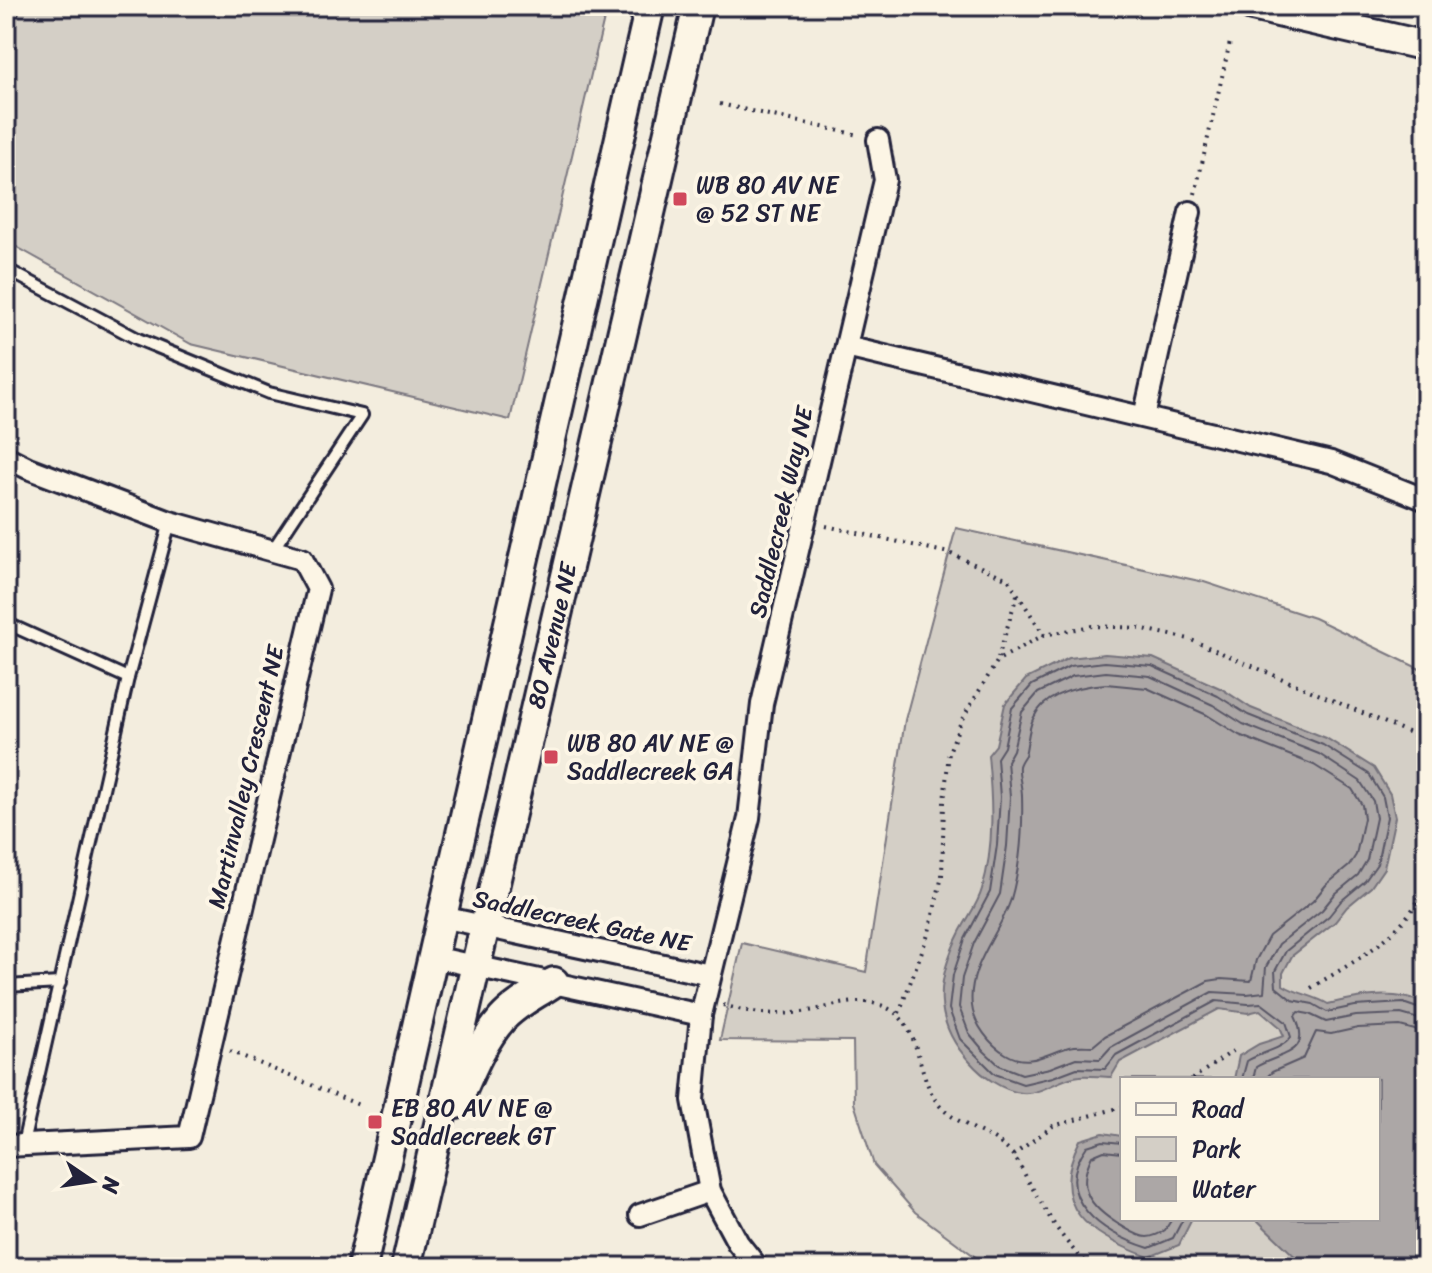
<svg xmlns="http://www.w3.org/2000/svg" width="1432" height="1273" viewBox="0 0 1432 1273" font-family="Sriracha,sans-serif">
<style>
.green{fill:#d4cfc6;stroke:#7b7880;stroke-width:2;fill-rule:evenodd}
.water{fill:#aca7a6;stroke:#75727b;stroke-width:2}
.lines{fill:none;stroke-linecap:round;stroke-linejoin:round}
.shore{stroke:#595766;stroke-width:2}
.lane-casing{stroke:#22223b;stroke-width:16}
.street-casing{stroke:#22223b;stroke-width:26}
.secondary-casing{stroke:#22223b;stroke-width:34}
.path{stroke:#22223b;stroke-width:4;stroke-dasharray:2 6;stroke-linecap:butt}
.lane{stroke:#fcf5e5;stroke-width:10}
.street{stroke:#fcf5e5;stroke-width:20}
.secondary{stroke:#fcf5e5;stroke-width:28}
.poi-dot{fill:#d1495b;stroke:#fcf5e5;stroke-width:3}
.labels{text-anchor:middle;stroke-width:8;stroke-linejoin:round;paint-order:stroke}
.poi-label{font-size:24px;fill:#22223b;stroke:#fcf5e5;text-anchor:start}
.street-label{font-size:24px;fill:#22223b;stroke:#fcf5e5}
</style>
<rect width="100%" height="100%" fill="#f3edde"/>
<filter id="ink" filterUnits="userSpaceOnUse"><feTurbulence type="fractalNoise" baseFrequency=".0125" numOctaves="2"/><feDisplacementMap in="SourceGraphic" scale="16" xChannelSelector="R" yChannelSelector="G"/><feConvolveMatrix kernelMatrix="1 2 1 2 8 2 1 2 1" color-interpolation-filters="sRGB"/></filter>
<g filter="url(#ink)">
<g class="green">
<path d="M21,6H607L510,420L191,344L6,241V49Z"/>
<path d="M956,528L1204,582L1314,618L1426,672V1267H989L915,1212L874,1165L854,1103L853,1041L720,1040L742,943L866,972L905,720ZM1122,1079H1378V1219H1122Z"/>
</g>
<g class="water">
<path d="M1105,654L1153,658L1222,689L1251,708L1326,738L1374,768L1390,794L1395,817L1384,868L1371,887L1347,907L1335,922L1292,956L1283,973V985C1297,994 1313,995 1328,1004C1361,996 1394,990 1426,1004V1267H1306L1256,1219H1378V1079H1234L1239,1056L1259,1044L1284,1036L1280,1027L1260,1010L1248,1013L1219,1009L1120,1062L1111,1077C1100,1077 1090,1075 1080,1076C1061,1077 1042,1095 1022,1093C1003,1091 982,1076 970,1062C932,1022 936,979 960,932C967,918 978,904 982,889C995,846 992,798 988,755L996,745L1005,704L1026,679L1069,658Z"/>
<path d="M1103,1133L1122,1136V1219H1192L1179,1245L1149,1257C1090,1236 1046,1207 1080,1140Z"/>
</g>
<g class="lines">
<g class="shore">
<path d="M1106,672L1150,676L1213,705L1243,724L1319,754L1360,781L1373,801L1376,818L1367,860L1358,875L1335,894L1322,910L1279,944L1266,967L1264,992L1247,994L1212,992L1111,1047L1100,1059L1076,1058L1050,1068L1022,1074L999,1065L984,1051L969,1033L959,1007L962,978L974,943L1000,894L1007,846L1010,797L1007,761L1013,750L1022,712L1038,693L1073,676Z"/>
<path d="M1106,684L1147,688L1207,715L1239,735L1314,765L1352,789L1362,805L1364,818L1356,855L1349,866L1326,885L1313,901L1269,936L1256,960L1251,981L1221,979L1208,981L1105,1036L1093,1046C1085,1046 1077,1045 1069,1047C1047,1053 1029,1068 1006,1054C990,1045 974,1024 972,1006C967,966 1000,934 1011,899C1020,867 1023,829 1022,796C1022,786 1018,775 1019,766C1020,762 1023,758 1025,755C1028,743 1028,730 1033,719C1044,693 1081,686 1106,684Z"/>
<path d="M1242,1079L1247,1061C1260,1053 1283,1049 1291,1037L1286,1022L1261,1003L1248,1004L1216,1001L1116,1055L1105,1069L1077,1068L1053,1077L1023,1084L995,1074L960,1039L949,1009L953,975L965,939L990,892L997,845L1000,797L997,758L1004,747L1012,708L1032,685L1070,666L1105,662L1152,666L1218,696L1248,715L1323,745L1369,774L1383,797L1387,817L1377,864L1365,881L1341,901L1329,916L1286,951L1275,971L1276,987L1292,1000L1313,1004L1327,1012L1355,1006L1403,1003L1426,1011"/>
<path d="M1253,1079L1256,1067C1282,1052 1313,1055 1295,1016L1298,1012L1309,1014L1326,1022L1356,1016L1401,1014L1426,1021"/>
<path d="M1265,1079L1272,1072L1304,1058L1316,1032L1331,1034L1358,1028L1400,1026L1426,1033"/>
<path d="M1122,1143L1103,1141L1087,1146C1049,1199 1104,1234 1149,1248L1173,1238L1183,1219"/>
<path d="M1122,1153L1104,1151L1092,1156C1075,1189 1091,1207 1118,1224C1126,1228 1138,1237 1147,1237C1153,1237 1161,1233 1165,1230L1172,1219"/>
</g>
<defs>
<g id="lane">
<path d="M6,269L138,339L269,393L362,415L272,551"/>
<path d="M6,623L128,678"/>
<path d="M6,986L60,983"/>
<path d="M23,1144L128,678L170,522"/>
</g>
<g id="street">
<path d="M846,347L1331,462L1426,500"/>
<path d="M1144,417L1190,212"/>
<path d="M6,457L28,468L170,522L302,559L318,589L189,1137L6,1146"/>
<path d="M442,917L710,975"/>
<path d="M433,957L701,1015"/>
<path d="M640,1215L710,1191"/>
<path d="M757,1267L738,1243L710,1191L693,1100L701,1015L749,818L762,704L885,180L878,140"/>
</g>
<g id="secondary">
<path d="M1252,6L1426,46"/>
<path d="M456,1104C469,1075 481,1043 502,1019C516,1003 537,994 554,982"/>
<path d="M362,1267L650,6"/>
<path id="s1" d="M406,1267L698,6"/>
</g>
</defs>
<use href="#lane" class="lane-casing"/>
<use href="#street" class="street-casing"/>
<use href="#secondary" class="secondary-casing"/>
<g class="path">
<path d="M720,104L858,135"/>
<path d="M1195,194L1230,42"/>
<path d="M826,526L949,553L1008,579L1044,635"/>
<path d="M998,658L1017,595"/>
<path d="M1311,988C1359,958 1397,941 1426,888"/>
<path d="M723,1005C750,1013 773,1016 802,1012C828,1009 854,996 880,1005C921,1018 915,1070 936,1101C952,1125 991,1131 1011,1153C1020,1163 1026,1178 1033,1189C1049,1217 1066,1247 1092,1267"/>
<path d="M899,1013L929,932L942,876L944,802L949,752L962,719L998,660L1044,635L1092,626L1139,628L1189,639L1426,740"/>
<path d="M230,1051L359,1105"/>
<path d="M1192,1079L1236,1049"/>
<path d="M1013,1155L1053,1126L1122,1107"/>
</g>
<use href="#lane" class="lane"/>
<use href="#street" class="street"/>
<use href="#secondary" class="secondary"/>
</g>
</g>
<g class="poi-dot">
<rect x="672" y="191" width="16" height="16" rx="4"/>
<rect x="543" y="749" width="16" height="16" rx="4"/>
<rect x="367" y="1114" width="16" height="16" rx="4"/>
</g>
<g class="labels">
<g class="poi-label">
<text x="696" y="193">WB 80 AV NE<tspan x="696" dy="28">@ 52 ST NE</tspan></text>
<text x="567" y="751">WB 80 AV NE @<tspan x="567" dy="28">Saddlecreek GA</tspan></text>
<text x="391" y="1116">EB 80 AV NE @<tspan x="391" dy="28">Saddlecreek GT</tspan></text>
</g>
<g class="street-label">
<text transform="translate(781 512) rotate(-77)" y="8">Saddlecreek Way NE</text>
<text dy="8" stroke="none"><textPath href="#s1" startOffset="648">80 Avenue NE</textPath></text>
<text transform="translate(246 777) rotate(-77)" y="8">Martinvalley Crescent NE</text>
<text transform="translate(582 921) rotate(12)" y="8">Saddlecreek Gate NE</text>
</g>
</g>
<rect width="1432" height="1273" fill="none" stroke="#fcf5e5" stroke-width="32"/>
<rect x="16" y="16" width="1400" height="1241" fill="none" stroke="#22223b" stroke-width="3" filter="url(#ink)"/>
<rect x="1120" y="1077" width="260" height="144" fill="#fcf5e5" stroke="#a5a1a1" stroke-width="2"/>
<rect x="1136" y="1103" width="40" height="12" fill="#fcf5e5" stroke="#a5a1a1" stroke-width="2"/>
<text x="1192" y="1117" font-size="24" fill="#22223b">Road</text>
<rect x="1136" y="1137" width="40" height="24" fill="#d4cfc6" stroke="#a5a1a1" stroke-width="2"/>
<text x="1192" y="1157" font-size="24" fill="#22223b">Park</text>
<rect x="1136" y="1177" width="40" height="24" fill="#aca7a6" stroke="#a5a1a1" stroke-width="2"/>
<text x="1192" y="1197" font-size="24" fill="#22223b">Water</text>
<g transform="translate(92 1181) rotate(103)" stroke="#fcf5e5" stroke-width="6" paint-order="stroke">
<path d="M0-6L14 30L0 20L-14 30Z" fill="#22223b"/>
<text y="-12" font-size="22" font-weight="bold" text-anchor="middle" fill="#22223b">N</text>
</g>
</svg>
